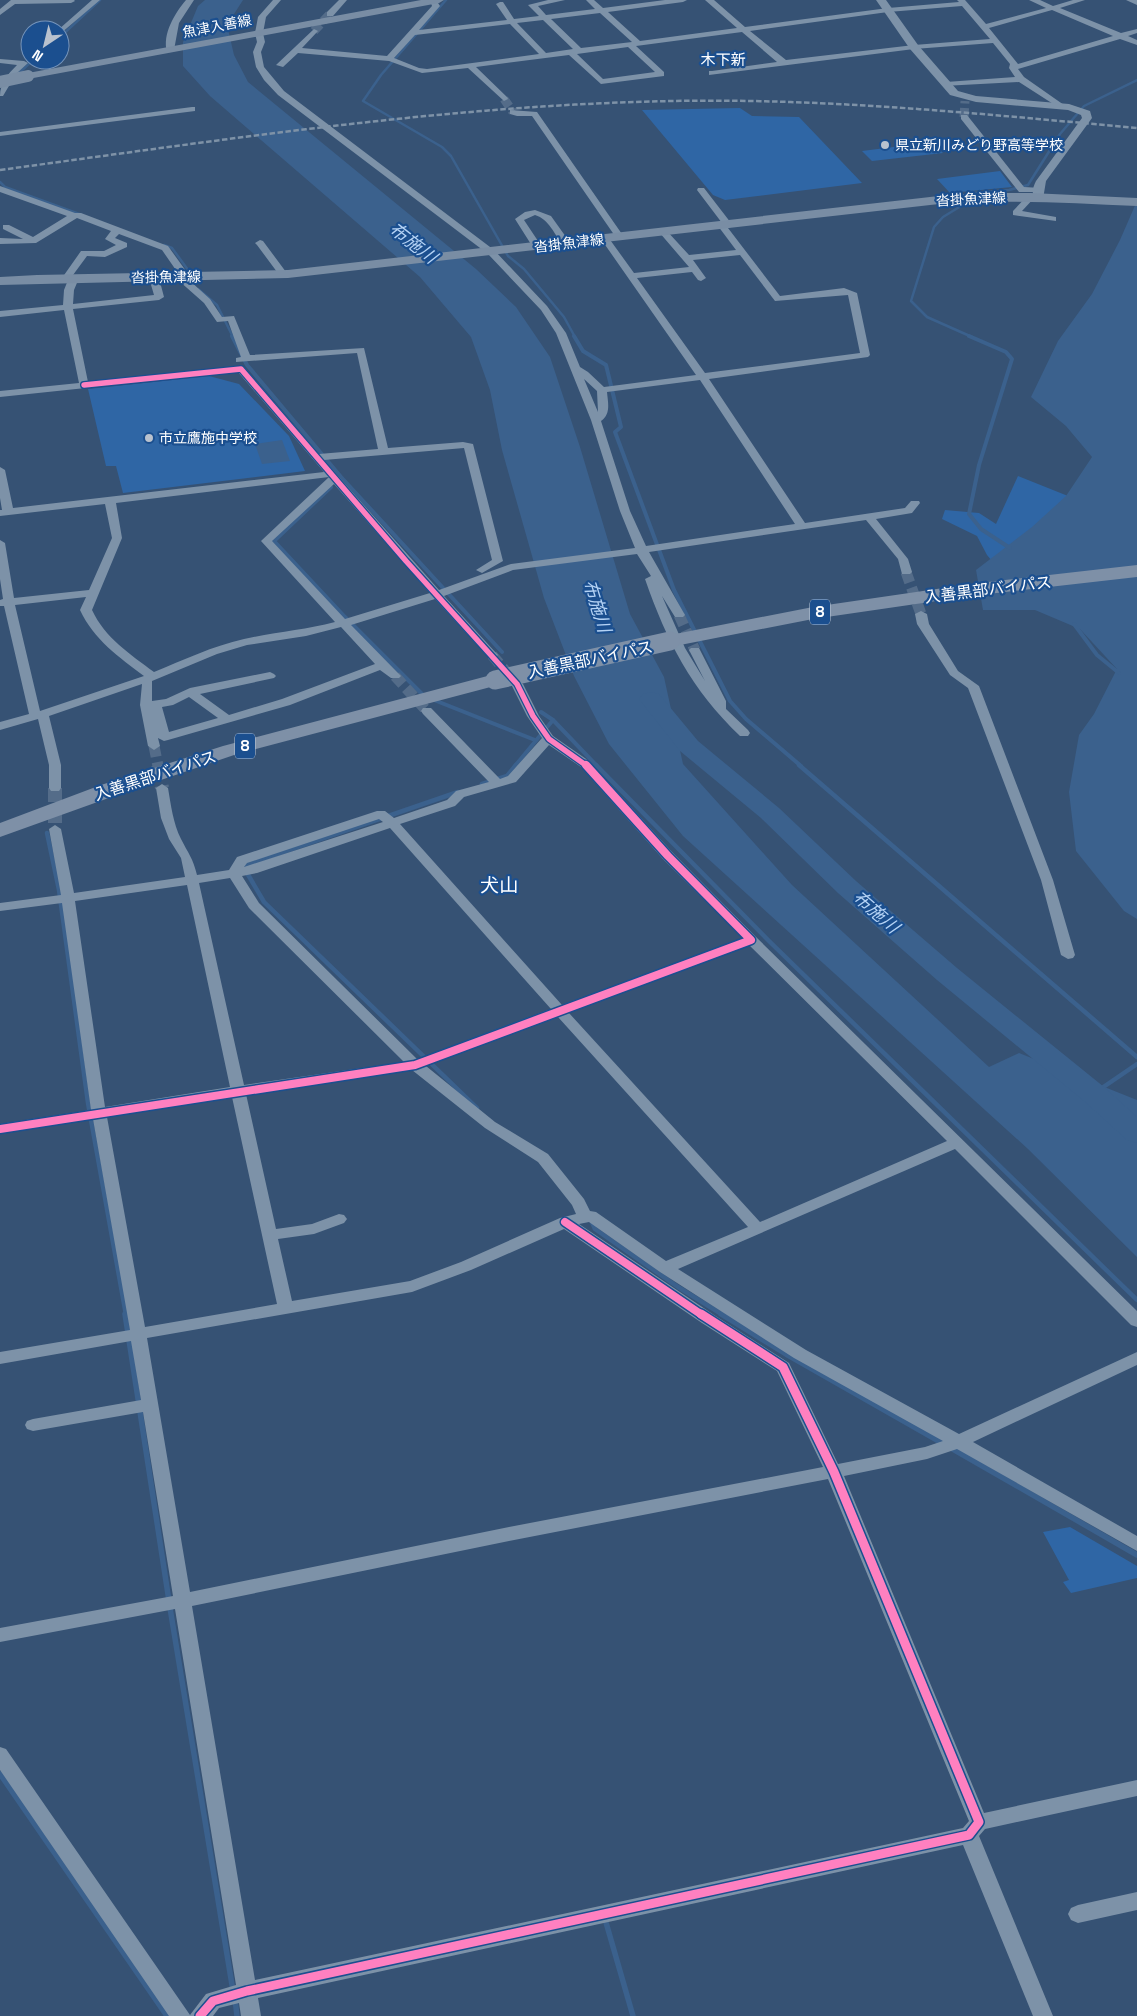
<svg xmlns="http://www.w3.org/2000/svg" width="1137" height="2016" viewBox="0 0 1137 2016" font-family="'Space Grotesk','Noto Sans JP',sans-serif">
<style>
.green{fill:#2f66a5}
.water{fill:#3b618d}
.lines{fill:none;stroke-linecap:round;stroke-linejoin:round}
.stream-far3{stroke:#3b618d;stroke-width:2.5}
.stream-far2{stroke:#3b618d;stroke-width:4}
.stream-far1{stroke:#3b618d;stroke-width:4.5}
.stream{stroke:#3b618d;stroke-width:5.5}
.river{fill:#3b618d;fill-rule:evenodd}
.minor-tunnel-far2{stroke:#546c89;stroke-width:9;stroke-dasharray:9 4.5;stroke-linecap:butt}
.minor-tunnel-far1{stroke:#546c89;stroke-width:11;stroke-dasharray:11 5.5;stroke-linecap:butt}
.minor-tunnel{stroke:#546c89;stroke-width:14;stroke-dasharray:14 7;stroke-linecap:butt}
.minor{fill:#7d92a8;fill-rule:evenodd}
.tertiary{fill:#7d92a8;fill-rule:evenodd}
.secondary{fill:#798da4;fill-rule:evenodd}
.trunk{fill:#7e90a7;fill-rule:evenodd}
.rail{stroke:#7e92a7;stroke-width:2.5;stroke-dasharray:5.5 2.5;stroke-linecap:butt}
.secondary-bridge{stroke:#798da4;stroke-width:12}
.trunk-bridge{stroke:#7e90a7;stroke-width:19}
.cycleway-far2-casing{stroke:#1b4f8f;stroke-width:8}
.cycleway-far1-casing{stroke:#1b4f8f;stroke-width:11}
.cycleway-casing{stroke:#1b4f8f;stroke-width:12}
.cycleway-far2{stroke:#ff80c0;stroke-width:5.5}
.cycleway-far1{stroke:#ff80c0;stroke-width:8}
.cycleway{stroke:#ff80c0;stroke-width:9}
.poi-dot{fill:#b9c2ce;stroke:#1b4f8f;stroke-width:2}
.labels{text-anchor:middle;stroke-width:4.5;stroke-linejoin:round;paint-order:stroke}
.far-street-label{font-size:14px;fill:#fff;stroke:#1b4f8f}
.far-poi-label{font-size:14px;fill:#fff;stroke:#1b4f8f;text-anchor:start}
.far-neighbourhood-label{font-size:15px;fill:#fff;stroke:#1b4f8f}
.shield{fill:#1b4f8f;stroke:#bbcadd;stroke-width:1}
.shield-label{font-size:15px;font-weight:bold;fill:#fff}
.street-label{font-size:16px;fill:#fff;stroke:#1b4f8f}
.water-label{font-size:18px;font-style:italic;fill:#b5d3f5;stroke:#1b4f8f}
.quarter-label{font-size:19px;fill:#fff;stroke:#1b4f8f}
</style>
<rect width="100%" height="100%" fill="#365274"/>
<g class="green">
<path d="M740,108L752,116L799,117L862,183L725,200L713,195L642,110Z"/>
<path d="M917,144L919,146L934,144L943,153L872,161L862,151Z"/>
<path d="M1000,171L1012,187L950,193L937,179Z"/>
<path d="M209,376L239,384L289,436L305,471L123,493L116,466H106L88,389Z"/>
<path d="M1018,476L1083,502L1007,579L987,555L977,536L942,519L945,510L979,513L996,524Z"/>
<path d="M1070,1527L1137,1566V1578L1071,1593L1063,1582L1069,1580L1043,1532Z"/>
</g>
<g class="water">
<path d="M205,0H243L227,25L234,55L248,82L476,269L516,307L550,357L580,447L630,614L664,677L683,764L792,885L989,1067L1019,1053L1137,1100V1257L1028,1149L683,836L609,744L574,676L544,598L502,450L490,390L471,337L420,277L210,96L183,66V42L198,6Z"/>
<path d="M1137,201V919L1124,911L1076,851L1069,792L1079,735L1094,714L1117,669L1080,629L1035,610H983L976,570L1032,527L1066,496L1092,457L1066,426L1031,397L1058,341L1092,294L1120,240Z"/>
<path d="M282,440L290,461L262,464L255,444Z"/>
</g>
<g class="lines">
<g class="stream-far3">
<path d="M446,0L381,75L363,101L442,147L451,156L508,256L524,269L564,317L575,337"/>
<path d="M60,37L100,0"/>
<path d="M19,73L33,60"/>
<path d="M0,182L5,187L82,215"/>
<path d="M164,245L172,248L191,274"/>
<path d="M198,289L217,305L233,337"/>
<path d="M972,337L927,317L911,301L934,227L943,217L961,206L972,193L1009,190L1028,185L1060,134L1084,106L1137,80"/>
</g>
<g class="stream-far2">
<path d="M232,336L247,365L341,477L502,652"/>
<path d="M574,336L583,351L606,365L621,427L615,432L674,590L730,701L746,719L801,766"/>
<path d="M969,336L1006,352L1012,359L979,465L969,514L981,529L1010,548"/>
<path d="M331,487L274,541L345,617L424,696"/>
<path d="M1074,624L1097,655L1119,673"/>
<path d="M434,700L535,740"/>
<path d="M541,712L553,720L597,766"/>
<path d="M515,766L553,720"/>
</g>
<g class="stream-far1">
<path d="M596,765L769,941L1137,1300"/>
<path d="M799,765L1137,1057"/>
<path d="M482,784L507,776L516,765"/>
<path d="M458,792L243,866L264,902L477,1108"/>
<path d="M47,833L59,890L88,1103L126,1315"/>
<path d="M1099,1090L1137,1064"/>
<path d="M591,1220L595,1229L678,1287L723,1315"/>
</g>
<g class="stream">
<path d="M125,1314L171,1614L233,1991"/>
<path d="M721,1314L786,1354L944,1444"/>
<path d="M951,1448L1137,1555"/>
<path d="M0,1774L167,2016"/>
<path d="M605,1919L633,2016"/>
<path d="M235,1999L237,2016"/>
</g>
<path class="river" d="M651,692L659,694L698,741L779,808L856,881L957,968L1104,1087L1137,1117V1143L1127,1140L1084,1101L937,980L838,893L761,818L680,751L639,699L643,694Z"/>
<g class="minor-tunnel-far2">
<path d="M314,31L330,14"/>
<path d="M504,99L513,112"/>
<path d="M964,117L965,101"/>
</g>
<g class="minor-tunnel-far1">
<path d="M906,572L921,614"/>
<path d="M679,615L695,650"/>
<path d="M492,655L515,682"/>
<path d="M395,676L427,711"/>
<path d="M154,746L158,766"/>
</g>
<g class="minor-tunnel">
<path d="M158,765L162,788"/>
<path d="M55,788V829"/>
</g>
<g class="minor">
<path d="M11,0H74L75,1L71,3L15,4L0,15V9Z"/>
<path d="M92,0H100L60,34V30H58Z"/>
<path d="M186,0H194L179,23L174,50L167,52C162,34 175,13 186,0Z"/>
<path d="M273,0H281L266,17L263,33L265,42L261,52L264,67L284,91L494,250L547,306L566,333L580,367L588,372L604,387L696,375L601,239L605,236L608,237L634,273L689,267L659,232L663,229L666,230L689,255L736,250L718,226L722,223L697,190L698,188H704L731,223V227L728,228L780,296L844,288L857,293L870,355L868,357L709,379L805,523L905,508L911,501H919L920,503L912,513L876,519L908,559L912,572L910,574H902L898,559L866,520L649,552L685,615L683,617H675L662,596L685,648L705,681L689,650L691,648H699L726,701V709L748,730L750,733L748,736H740C691,689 667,642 645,579L651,576L637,554L513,570L444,596L496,653L498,655L496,657H488L435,599L351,625L399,674L401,676L399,678H391L380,670L290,705L168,740L164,741L158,738L160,746L154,750L148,746L140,705L142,684L49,716L61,765V788L59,791H51L49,788V765L38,719L0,730V722L29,714L4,606H0V600L3,599L0,579V540L5,543L14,598L89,590L112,538L105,504L0,516V510H2L0,498V467L5,470L13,508L324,472L238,372L0,397V391L79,383L64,310L0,317V311L63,305L64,290L68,280L62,278L81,251H104L116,245L105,239L111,231L77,218L36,243L0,244V238L23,239L3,229V225H9L33,237L67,216L0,192V186L75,213H81L168,246L191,278L189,280L210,299L222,317L234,316L250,355L364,348L388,448L463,442L473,444L503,561L482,573L476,570L492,560L464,448L324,460L439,590L511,564L635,548L620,511L591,420L556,333L541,310L488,254L278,95L264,80L256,67L253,52L257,42L255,33L258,17ZM119,234L162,250L180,276L176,278L178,280L204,303L217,322L228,321L241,357L236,358V362L357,353L378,449L319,454L244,367L241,366L88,382L73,309L159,300L164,297L159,278L154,275L149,278L154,295L73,304L74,290L79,278L73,275L87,256L105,257L127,247V243L115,238ZM740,255L775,301L848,295L860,353L705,373L637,278L692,272L698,280L701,281L706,278L693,260ZM584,379L597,391L598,412ZM700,380L795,524L646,546L630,511L601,421C611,414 608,403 607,392ZM329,477L261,541L335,622C305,630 275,632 244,639C213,646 183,660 154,672C130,654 105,638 92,610L122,538L116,503ZM334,484L430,593L345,619L272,541ZM86,597L80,610C94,640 119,657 144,676L40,711L15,605ZM341,627L375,664L282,699L229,715L200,694L274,678L276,676L274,674L270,672L190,688L166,699L152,701V681L217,654L247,645L306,636ZM189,697L218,718L169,732L162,707L173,705Z"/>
<path d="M339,0H347L333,16H327V12Z"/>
<path d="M430,0H436L440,6L419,30L507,20L496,4L500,2H503L514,19L539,16L528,5L548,0H565L538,6L546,15L595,9L586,0H594L603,8L665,0H687L683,2L608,12L640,41L737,28L705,0H714L745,27L888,8L959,2L957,0H965L986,24L1046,8L1029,0H1040L1053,6L1073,0H1085L1060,8L1121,33L1137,29V33L1128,36L1137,40V45L1120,39L1018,69L1024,77L1064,105L1065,107L1061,109L1019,82L943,86V82H946L1015,77L1009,68L1010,64L993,43L914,49L709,75V71H712L777,62L742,32L636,46L664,72V76L601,84L569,55L476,67L507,97L508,99L504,101L468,68L422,73L389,61L298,53L283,67L276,65L314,29L318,31L302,48L387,56L432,6ZM962,6L990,39L914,45L786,60L750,31L888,12ZM1052,10L1113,36L1018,64L989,28ZM600,13L632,42L581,48L551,19ZM543,20L573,49L546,53L517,23ZM510,24L539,54L427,69L419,68L394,58L415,35ZM628,47L655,72L603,79L577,54Z"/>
<path d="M1126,0H1137V5Z"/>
<path d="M0,59L24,61L28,63L16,74L3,96H0C0,83 8,74 17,65L0,63Z"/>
<path d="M192,107H195V111L0,136V132Z"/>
<path d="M510,110L537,112L624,237L623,239H617L532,116H517L510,114Z"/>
<path d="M961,115H967L1024,187L1041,188V192H1019L961,119Z"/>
<path d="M1031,194L1035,197L1022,211L1056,217V221L1013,215V211L1028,195Z"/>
<path d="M535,210L551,216L571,244L569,246H563C555,235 549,219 535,215L524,220L542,247L537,250L534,249L515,219L525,212Z"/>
<path d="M260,240L263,241L286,272V276H280L257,245L255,243Z"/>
<path d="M921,611L927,614L929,624L958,671L979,686L1053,880L1075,955L1073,958L1068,959L1061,955L1041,880L968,688L950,675L917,624L915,614Z"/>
<path d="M517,680L523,684L539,716L553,736L589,761L673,853L756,937L1137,1311V1327L1131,1325L955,1149L678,1269L806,1350L959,1434L1137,1352V1365L973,1442L1137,1536V1551L957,1449L927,1459L844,1476L984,1813L1137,1780V1796L985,1829L979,1836L1053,2016H1033L963,1845L258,1998L261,2016H241L239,2003L219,2008L213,2016H169L0,1770V1747L6,1749L190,2015L206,1994L236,1985L175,1609L0,1642V1628L173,1596L143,1412L33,1431L27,1429L25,1425L27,1421L33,1419L141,1400L131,1341L0,1364V1352L130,1330L93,1119L0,1134V1124L91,1110L62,903L0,911V903L61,895L49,829L55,825L61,829L74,893L185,877L181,858L169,839L161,818L156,788L162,784L168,788C171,805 173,823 181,839C188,853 193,858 197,875L229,870L237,857L377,811H385L394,818L447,800L456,791L489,782L423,714L421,711L423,708H431L500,779L508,776L542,738L527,716L511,684ZM549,745L581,767L663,859L743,938L562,1005L400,824L455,806L464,797L516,782ZM379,819L383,822L244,867L247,863ZM390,828L551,1009L417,1059L259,903L242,876L257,873ZM230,878L249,908L404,1062L244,1085L199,883ZM187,885L230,1087L105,1107L75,901ZM749,945L947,1141L760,1222L569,1013ZM558,1017L748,1227L666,1261L596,1212L590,1211L584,1199L548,1154L495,1122L426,1066ZM412,1070L485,1128L538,1162L572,1205L576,1214L560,1218L461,1262L410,1281L292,1301L278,1239L314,1234L344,1223L347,1219L344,1215L339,1214L312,1224L276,1229L246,1094ZM232,1097L277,1304L145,1327L107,1117ZM589,1222L660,1272L794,1358L943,1441L925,1447L838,1464L789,1363L714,1315L579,1224ZM564,1229L702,1323L777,1371L823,1467L509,1527L190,1592L147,1338L412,1292L471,1270ZM828,1479L969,1821L963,1828L255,1980L192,1606L509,1541Z"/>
<path d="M1137,1892V1910L1078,1923L1071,1920L1068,1914L1071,1908L1078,1905Z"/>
</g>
<path class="tertiary" d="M876,0H886L918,45L958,91L976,96L1069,104L1090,111L1092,118L1046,181L1043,199H1035C1031,193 1033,187 1036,181L1082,118L1081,115L1068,110L976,102L950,95L910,49Z"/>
<g class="secondary">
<path d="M421,0H444L439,3L28,79L22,76L28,73Z"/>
<path d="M983,193H1031L1137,198V206C1071,203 1005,199 939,204L288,278L0,285V277L37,275L288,270L939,196Z"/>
</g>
<g class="trunk">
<path d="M1137,565V577L971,596L813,619L670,647L663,645L660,641L663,637L670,635L813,607L971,584Z"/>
<path d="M495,674L502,676L505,680L502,684L237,754L117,795L0,837V823L101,785L223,746Z"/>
</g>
<path class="rail" d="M0,170C223,140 447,105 673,101C828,98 983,114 1137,128"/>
<path class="secondary-bridge" d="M0,82L28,76"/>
<path class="trunk-bridge" d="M495,680L670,641"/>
<defs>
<path id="cycleway-far2" d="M84,385L241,369L406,561L517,684L533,716L549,739L587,766"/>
<g id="cycleway-far1">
<path d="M0,1129L415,1065L751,940L668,856L586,765"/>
<path d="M565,1222L702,1315"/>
</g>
<path id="cycleway" d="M200,2016L213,2001L247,1991L969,1835L979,1822L834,1472L783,1367L701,1314"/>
</defs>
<use href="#cycleway-far2" class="cycleway-far2-casing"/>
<use href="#cycleway-far1" class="cycleway-far1-casing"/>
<use href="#cycleway" class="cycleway-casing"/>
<use href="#cycleway-far2" class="cycleway-far2"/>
<use href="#cycleway-far1" class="cycleway-far1"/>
<use href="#cycleway" class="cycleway"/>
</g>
<g class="poi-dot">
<circle cx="885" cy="145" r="5"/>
<circle cx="149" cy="438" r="5"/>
</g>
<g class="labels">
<g class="far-street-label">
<text transform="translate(217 26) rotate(-11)" y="5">魚津入善線</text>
<text transform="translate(971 199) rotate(-3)" y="5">沓掛魚津線</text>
<text transform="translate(569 243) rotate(-7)" y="5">沓掛魚津線</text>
<text transform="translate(166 277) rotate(-1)" y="5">沓掛魚津線</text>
</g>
<g class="far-poi-label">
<text x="895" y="150">県立新川みどり野高等学校</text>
<text x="159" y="443">市立鷹施中学校</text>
</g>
<g class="far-neighbourhood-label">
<text x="723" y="65">木下新</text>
</g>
<g class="shield">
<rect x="810" y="599.5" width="20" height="25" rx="4"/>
<rect x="235" y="733.5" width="20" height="25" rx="4"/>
</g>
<g class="shield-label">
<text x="820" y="617">8</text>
<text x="245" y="751">8</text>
</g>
<g class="street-label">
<text transform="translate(988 589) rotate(-7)" y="6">入善黒部バイパス</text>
<text transform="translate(590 659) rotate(-12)" y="6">入善黒部バイパス</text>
<text transform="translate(155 775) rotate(-18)" y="6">入善黒部バイパス</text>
</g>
<g class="water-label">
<text transform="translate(413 243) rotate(38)" y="6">布施川</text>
<text transform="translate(597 606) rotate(73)" y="6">布施川</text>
<text transform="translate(876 912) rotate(41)" y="6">布施川</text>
</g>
<g class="quarter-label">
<text x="499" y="892">犬山</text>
</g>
</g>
<g transform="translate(45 45) rotate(215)"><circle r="24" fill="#1b4f8f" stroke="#7695bc"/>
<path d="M0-4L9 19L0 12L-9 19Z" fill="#b9c2ce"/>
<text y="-8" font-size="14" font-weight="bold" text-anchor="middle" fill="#ffffff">N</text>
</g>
</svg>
